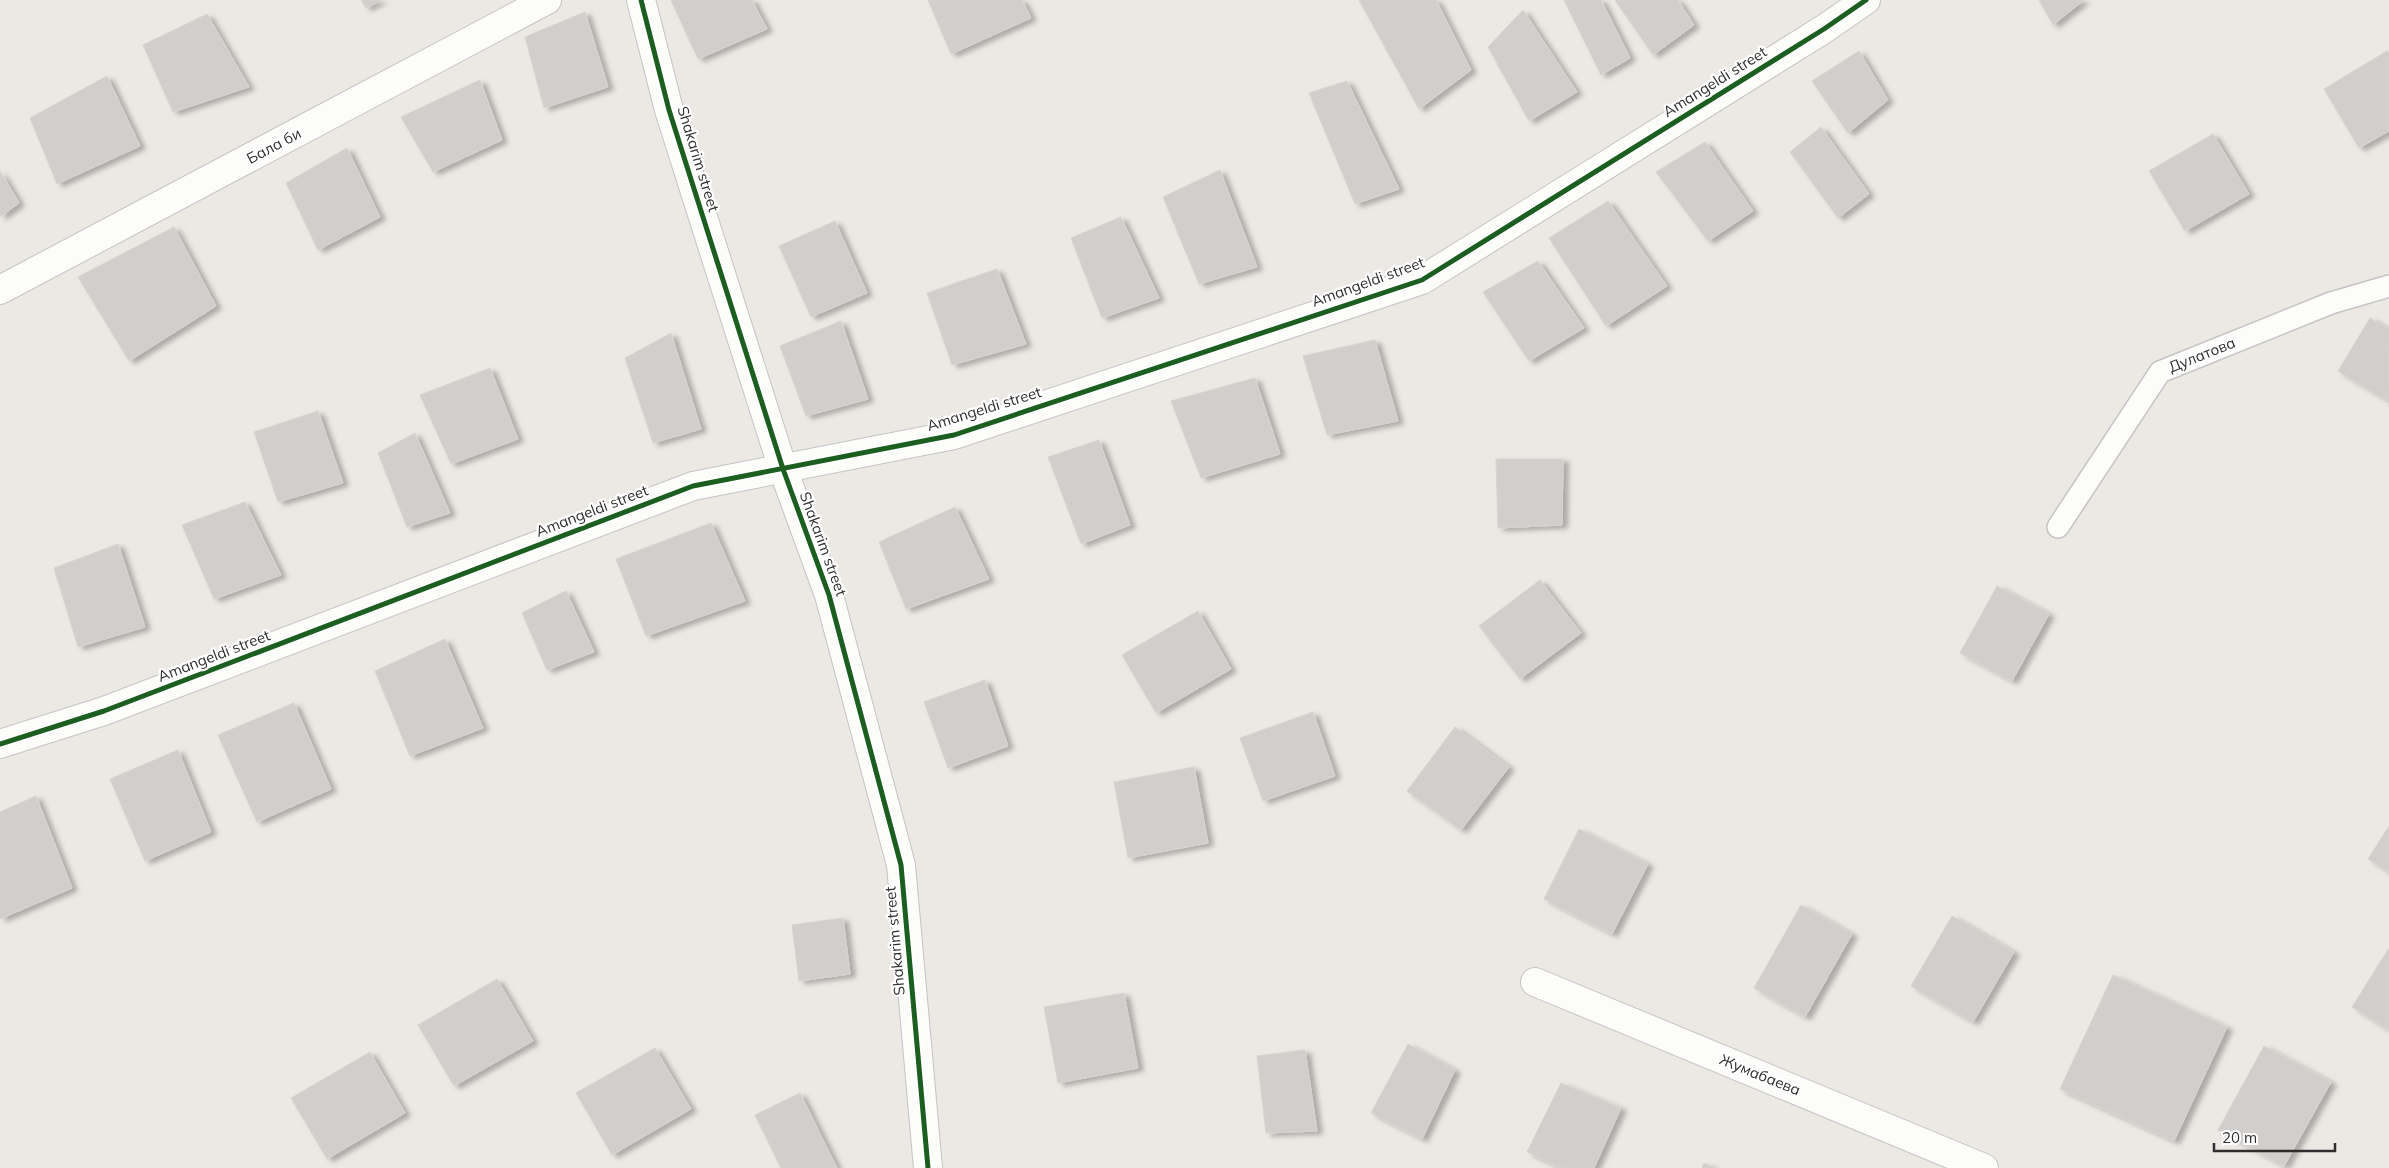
<svg xmlns="http://www.w3.org/2000/svg" width="2389" height="1168" viewBox="0 0 2389 1168" font-family="Mulish,sans-serif">
<style>
.building{fill:#d1cecb;stroke:#d7d4d0;filter:url(#shadow)}
.lines{fill:none;stroke-linecap:round;stroke-linejoin:round}
.service-casing{stroke:#c5c4c5;stroke-width:24}
.minor-casing{stroke:#c5c4c5;stroke-width:30}
.service{stroke:#fcfcfb;stroke-width:21}
.minor{stroke:#fcfcfb;stroke-width:28}
.cycleway-casing{stroke:#fff;stroke-width:8}
.cycleway{stroke:#1b5e20;stroke-width:5}
.labels{text-anchor:middle;stroke-width:4.5;stroke-linejoin:round;paint-order:stroke}
.street-label{font-size:15px;fill:#2e2e2e;stroke:#fff}
</style>
<defs>
<filter id="shadow"><feDropShadow dx="5.5" dy="3" stdDeviation="2.5" flood-color="#0004"/></filter>
</defs>
<rect width="100%" height="100%" fill="#ece8e4"/>
<g class="building">
<path d="M361,0H381L366,8Z"/>
<path d="M671,0H752L767,29L698,59Z"/>
<path d="M928,0H1022L1031,18L951,54Z"/>
<path d="M1359,0H1436L1471,70L1419,109Z"/>
<path d="M1564,0H1601L1630,58L1601,75Z"/>
<path d="M1615,0H1678L1694,25L1653,55Z"/>
<path d="M2039,0H2084L2053,25Z"/>
<path d="M1523,10L1577,92L1529,121L1488,47Z"/>
<path d="M585,12L608,87L544,108L525,37Z"/>
<path d="M207,14L249,87L173,112L143,45Z"/>
<path d="M1859,51L1888,100L1848,133L1812,81Z"/>
<path d="M2387,51L2389,54V131L2359,148L2324,89Z"/>
<path d="M107,76L140,146L57,184L30,118Z"/>
<path d="M480,80L502,140L433,172L401,117Z"/>
<path d="M1347,81L1399,189L1355,204L1309,93Z"/>
<path d="M1821,127L1869,194L1838,218L1790,152Z"/>
<path d="M2213,134L2249,194L2185,231L2149,171Z"/>
<path d="M1705,142L1753,211L1708,241L1656,172Z"/>
<path d="M347,148L380,217L318,250L286,183Z"/>
<path d="M1220,170L1257,267L1199,284L1163,197Z"/>
<path d="M0,171L19,203L0,217Z"/>
<path d="M1608,201L1667,286L1606,326L1549,238Z"/>
<path d="M1121,217L1159,298L1102,318L1071,238Z"/>
<path d="M835,221L867,293L811,317L779,246Z"/>
<path d="M174,227L216,306L129,361L78,277Z"/>
<path d="M1538,261L1584,328L1529,361L1483,292Z"/>
<path d="M997,269L1026,344L952,365L927,293Z"/>
<path d="M2370,318L2389,330L2388,401L2338,371Z"/>
<path d="M841,321L868,399L806,416L780,346Z"/>
<path d="M671,333L701,429L653,443L625,358Z"/>
<path d="M1375,340L1398,421L1327,435L1303,356Z"/>
<path d="M490,368L518,439L451,464L420,395Z"/>
<path d="M1255,378L1280,454L1201,478L1171,401Z"/>
<path d="M318,411L343,483L278,502L254,432Z"/>
<path d="M415,433L450,513L407,527L378,453Z"/>
<path d="M1099,440L1130,525L1081,544L1048,457Z"/>
<path d="M1496,459H1563L1562,525L1498,528Z"/>
<path d="M245,502L281,575L214,599L182,525Z"/>
<path d="M955,507L989,579L906,609L879,542Z"/>
<path d="M711,523L745,601L646,636L616,559Z"/>
<path d="M118,544L145,627L78,647L54,568Z"/>
<path d="M1540,580L1581,633L1520,679L1479,626Z"/>
<path d="M1997,586L2049,614L2012,681L1960,653Z"/>
<path d="M566,591L594,652L547,670L522,613Z"/>
<path d="M1198,611L1231,669L1156,713L1122,655Z"/>
<path d="M445,639L483,728L410,756L375,671Z"/>
<path d="M985,680L1008,746L948,768L924,702Z"/>
<path d="M294,703L331,789L257,822L218,735Z"/>
<path d="M1313,712L1335,776L1263,801L1240,738Z"/>
<path d="M1455,727L1509,767L1461,830L1407,791Z"/>
<path d="M178,750L211,832L145,861L110,779Z"/>
<path d="M1194,767L1208,843L1128,858L1114,782Z"/>
<path d="M36,796L72,888L0,919V812Z"/>
<path d="M2389,826V872L2368,859Z"/>
<path d="M1579,829L1648,864L1612,934L1544,899Z"/>
<path d="M1801,905L1852,934L1805,1017L1754,988Z"/>
<path d="M1952,916L2014,952L1973,1022L1911,986Z"/>
<path d="M843,918L850,974L799,981L792,925Z"/>
<path d="M2389,948V1030L2352,1007Z"/>
<path d="M2113,975L2227,1027L2174,1141L2060,1089Z"/>
<path d="M497,979L533,1041L454,1086L418,1025Z"/>
<path d="M1124,993L1138,1068L1058,1083L1044,1007Z"/>
<path d="M1408,1044L1455,1070L1422,1139L1371,1113Z"/>
<path d="M2264,1046L2331,1082L2284,1166L2218,1130Z"/>
<path d="M655,1048L691,1109L612,1155L576,1093Z"/>
<path d="M1305,1050L1317,1131L1266,1133L1257,1056Z"/>
<path d="M370,1052L405,1113L327,1159L291,1098Z"/>
<path d="M1561,1083L1621,1108L1594,1168H1562L1527,1152Z"/>
<path d="M800,1093L837,1168H781L755,1115Z"/>
<path d="M1704,1163L1715,1168H1702Z"/>
</g>
<g class="lines">
<defs>
<path id="service" d="M2058,527L2160,372L2331,303L2389,286"/>
<g id="minor">
<path d="M641,0L669,110L783,469L829,595L901,865L928,1168"/>
<path d="M0,290L547,0"/>
<path d="M0,744L104,711L693,486L954,435L1422,280L1824,29L1866,0"/>
<path d="M1535,982L1984,1168"/>
</g>
</defs>
<use href="#service" class="service-casing"/>
<use href="#minor" class="minor-casing"/>
<use href="#service" class="service"/>
<use href="#minor" class="minor"/>
<defs>
<g id="cycleway">
<path d="M641,0L669,110L783,469L829,595L901,865L928,1168"/>
<path d="M0,744L104,711L693,486L954,435L1422,280L1824,29L1866,0"/>
</g>
</defs>
<use href="#cycleway" class="cycleway-casing"/>
<use href="#cycleway" class="cycleway"/>
</g>
<g class="labels">
<g class="street-label">
<text transform="translate(1715 82) rotate(-32)" y="5">Amangeldi street</text>
<text transform="translate(274 146) rotate(-28)" y="5">Бала би</text>
<text transform="translate(698 159) rotate(73)" y="5">Shakarim street</text>
<text transform="translate(1368 282) rotate(-20)" y="5">Amangeldi street</text>
<text transform="translate(2202 355) rotate(-22)" y="5">Дулатова</text>
<text transform="translate(984 409) rotate(-17)" y="5">Amangeldi street</text>
<text transform="translate(592 511) rotate(-21)" y="5">Amangeldi street</text>
<text transform="translate(823 544) rotate(70)" y="5">Shakarim street</text>
<text transform="translate(214 656) rotate(-21)" y="5">Amangeldi street</text>
<text transform="translate(895 941) rotate(-95)" y="5">Shakarim street</text>
<text transform="translate(1760 1075) rotate(22)" y="5">Жумабаева</text>
</g>
</g>
<path d="M2214 1143v8h121v-8" fill="none" stroke="#2e2e2e" stroke-width="2.5"/>
<text x="2222" y="1143" font-size="15" fill="#2e2e2e" stroke="#ffffff" stroke-width="4" paint-order="stroke">20 m</text>
</svg>
